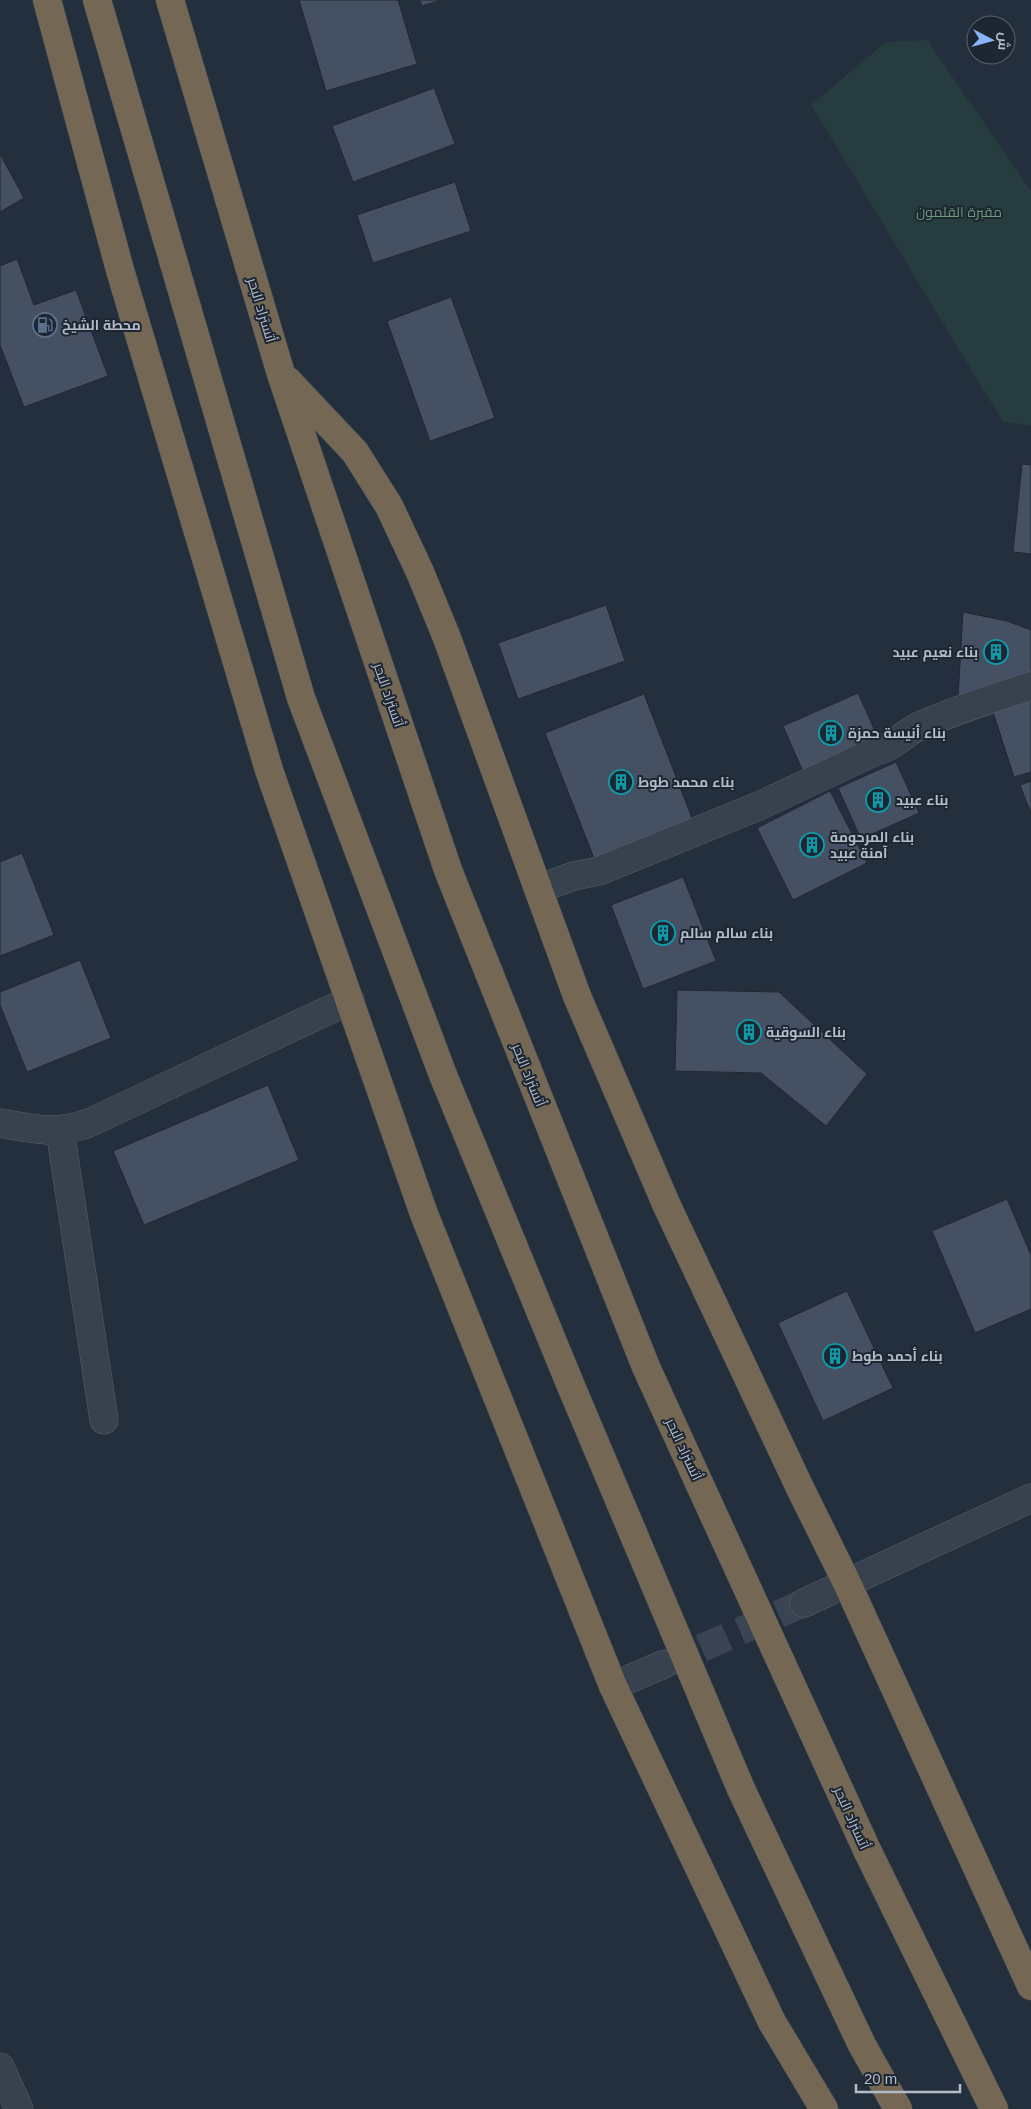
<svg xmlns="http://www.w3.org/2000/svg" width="1031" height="2109" viewBox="0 0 1031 2109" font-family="Helvetica,Cairo,sans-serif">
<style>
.green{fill:#263c3f}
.building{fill:#455162;stroke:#1f2835}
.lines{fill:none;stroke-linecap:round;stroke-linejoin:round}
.minor-tunnel{stroke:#3a4453;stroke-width:28;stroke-dasharray:28 14;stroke-linecap:butt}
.minor-casing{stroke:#565f6c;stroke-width:29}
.highway-casing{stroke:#434c59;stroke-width:29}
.minor{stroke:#38414e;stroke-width:28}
.highway{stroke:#746855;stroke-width:28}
.labels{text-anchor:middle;stroke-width:4;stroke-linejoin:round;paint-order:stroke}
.park-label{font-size:14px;fill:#6b9a76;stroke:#1d2633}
.street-label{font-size:14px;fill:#b4bcc9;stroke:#1d2633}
.poi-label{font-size:14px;font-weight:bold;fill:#b4bcc9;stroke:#1d2633;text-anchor:start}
</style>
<rect width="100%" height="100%" fill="#242f3e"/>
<path class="green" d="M927,40L1031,191V425L1003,422L811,105L886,42Z"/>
<g class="building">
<path d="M299,0H398L417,64L326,91Z"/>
<path d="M420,0H441L422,6Z"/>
<path d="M434,88L455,144L353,182L332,126Z"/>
<path d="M0,154L24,198L0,212Z"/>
<path d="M455,182L471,231L373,263L357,215Z"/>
<path d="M17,259L34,305L76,290L108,376L24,407L0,345V266Z"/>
<path d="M451,297L495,418L430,441L387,321Z"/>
<path d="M1022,464L1031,465V554L1013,552Z"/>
<path d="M606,605L625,661L518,699L498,643Z"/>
<path d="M963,612L1007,621L1031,630V674L958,698Z"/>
<path d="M858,693L879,740L804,774L783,726Z"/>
<path d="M644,694L697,831L599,871L545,733Z"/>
<path d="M1031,697V772L1014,777L992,709Z"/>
<path d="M896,762L919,813L861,839L838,788Z"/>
<path d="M1031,781V813L1020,785Z"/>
<path d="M830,791L867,863L793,900L757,828Z"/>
<path d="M22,853L54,935L0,956V862Z"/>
<path d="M683,877L716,961L643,989L611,905Z"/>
<path d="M80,960L111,1038L27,1072L0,1005V992Z"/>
<path d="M677,990L779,992L867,1074L826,1126L761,1073L675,1071Z"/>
<path d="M268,1085L299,1160L144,1225L113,1151Z"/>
<path d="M1007,1199L1031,1255V1309L975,1333L932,1231Z"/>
<path d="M847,1291L893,1388L823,1421L778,1323Z"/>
</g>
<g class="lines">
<path class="minor-tunnel" d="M663,1665L804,1603"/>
<defs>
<g id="minor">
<path d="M538,889L574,876L599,871L759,806L876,751C893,747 904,734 919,726C956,710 993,698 1031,686"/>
<path d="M0,1123C34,1129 55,1135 89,1123L350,1000"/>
<path d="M60,1130L104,1420"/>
<path d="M804,1603L1031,1498"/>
<path d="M613,1686L662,1665"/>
<path d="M0,2067L19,2109"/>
</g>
<g id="highway">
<path d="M47,0L120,270L269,770L424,1214L613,1686L772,2022L824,2109"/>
<path d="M97,0L301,698L443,1075L571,1386L741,1789L862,2045L898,2109"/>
<path d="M170,0L281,374L448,870L646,1367L867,1850L994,2109"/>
<path d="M288,381L355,452L389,506L420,572L447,638L577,996L667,1206L801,1490L847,1583L1031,1986"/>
</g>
</defs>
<use href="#minor" class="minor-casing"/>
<use href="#highway" class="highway-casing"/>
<use href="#minor" class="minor"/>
<use href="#highway" class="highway"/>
</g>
<defs>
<symbol id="fuel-ring" viewBox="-11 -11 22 22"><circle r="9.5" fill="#1d2633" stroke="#5c6f8a" stroke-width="1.5"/><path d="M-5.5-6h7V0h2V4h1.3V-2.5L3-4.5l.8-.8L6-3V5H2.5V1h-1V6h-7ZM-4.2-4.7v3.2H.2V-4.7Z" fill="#5c6f8a"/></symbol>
<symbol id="building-ring" viewBox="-11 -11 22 22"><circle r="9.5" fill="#1d2633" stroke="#0f9aa8" stroke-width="1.5"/><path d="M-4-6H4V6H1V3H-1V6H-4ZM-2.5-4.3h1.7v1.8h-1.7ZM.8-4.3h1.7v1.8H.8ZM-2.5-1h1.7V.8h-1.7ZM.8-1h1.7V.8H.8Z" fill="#0f9aa8"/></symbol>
</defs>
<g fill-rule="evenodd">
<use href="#fuel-ring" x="31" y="311" width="28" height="28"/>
<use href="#building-ring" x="982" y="638" width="28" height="28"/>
<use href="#building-ring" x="817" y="719" width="28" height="28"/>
<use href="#building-ring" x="607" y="768" width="28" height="28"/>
<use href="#building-ring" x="864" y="786" width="28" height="28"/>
<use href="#building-ring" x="798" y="831" width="28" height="28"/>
<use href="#building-ring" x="649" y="919" width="28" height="28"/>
<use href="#building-ring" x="735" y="1018" width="28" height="28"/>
<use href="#building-ring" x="821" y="1342" width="28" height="28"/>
</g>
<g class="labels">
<g class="park-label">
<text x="959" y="217">مقبرة القلمون</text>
</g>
<g class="street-label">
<text transform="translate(262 310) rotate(73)" y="5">أتستراد البحر</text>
<text transform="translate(389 695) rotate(71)" y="5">أتستراد البحر</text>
<text transform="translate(529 1075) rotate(68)" y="5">أتستراد البحر</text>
<text transform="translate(684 1449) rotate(65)" y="5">أتستراد البحر</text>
<text transform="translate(852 1818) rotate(66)" y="5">أتستراد البحر</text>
</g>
<g class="poi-label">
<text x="62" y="330">محطة الشيخ</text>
<text x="978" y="657" text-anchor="end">بناء نعيم عبيد</text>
<text x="848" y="738">بناء أنيسة حمزة</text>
<text x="638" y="787">بناء محمد طوط</text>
<text x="896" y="805">بناء عبيد</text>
<text x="830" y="842">بناء المرحومة<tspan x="830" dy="16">آمنة عبيد</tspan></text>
<text x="680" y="938">بناء سالم سالم</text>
<text x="766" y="1037">بناء السوقية</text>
<text x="852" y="1361">بناء أحمد طوط</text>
</g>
</g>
<g transform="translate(991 40) rotate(96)"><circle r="24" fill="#1d2633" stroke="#59626f"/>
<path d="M0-4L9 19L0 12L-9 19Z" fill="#8ab4f8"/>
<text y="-8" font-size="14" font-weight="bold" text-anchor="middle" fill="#b4bcc9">ش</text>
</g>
<path d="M856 2084v8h104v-8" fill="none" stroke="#b4bcc9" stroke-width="2.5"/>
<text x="864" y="2084" font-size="15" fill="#b4bcc9" stroke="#1d2633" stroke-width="4" paint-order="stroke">20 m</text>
</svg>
